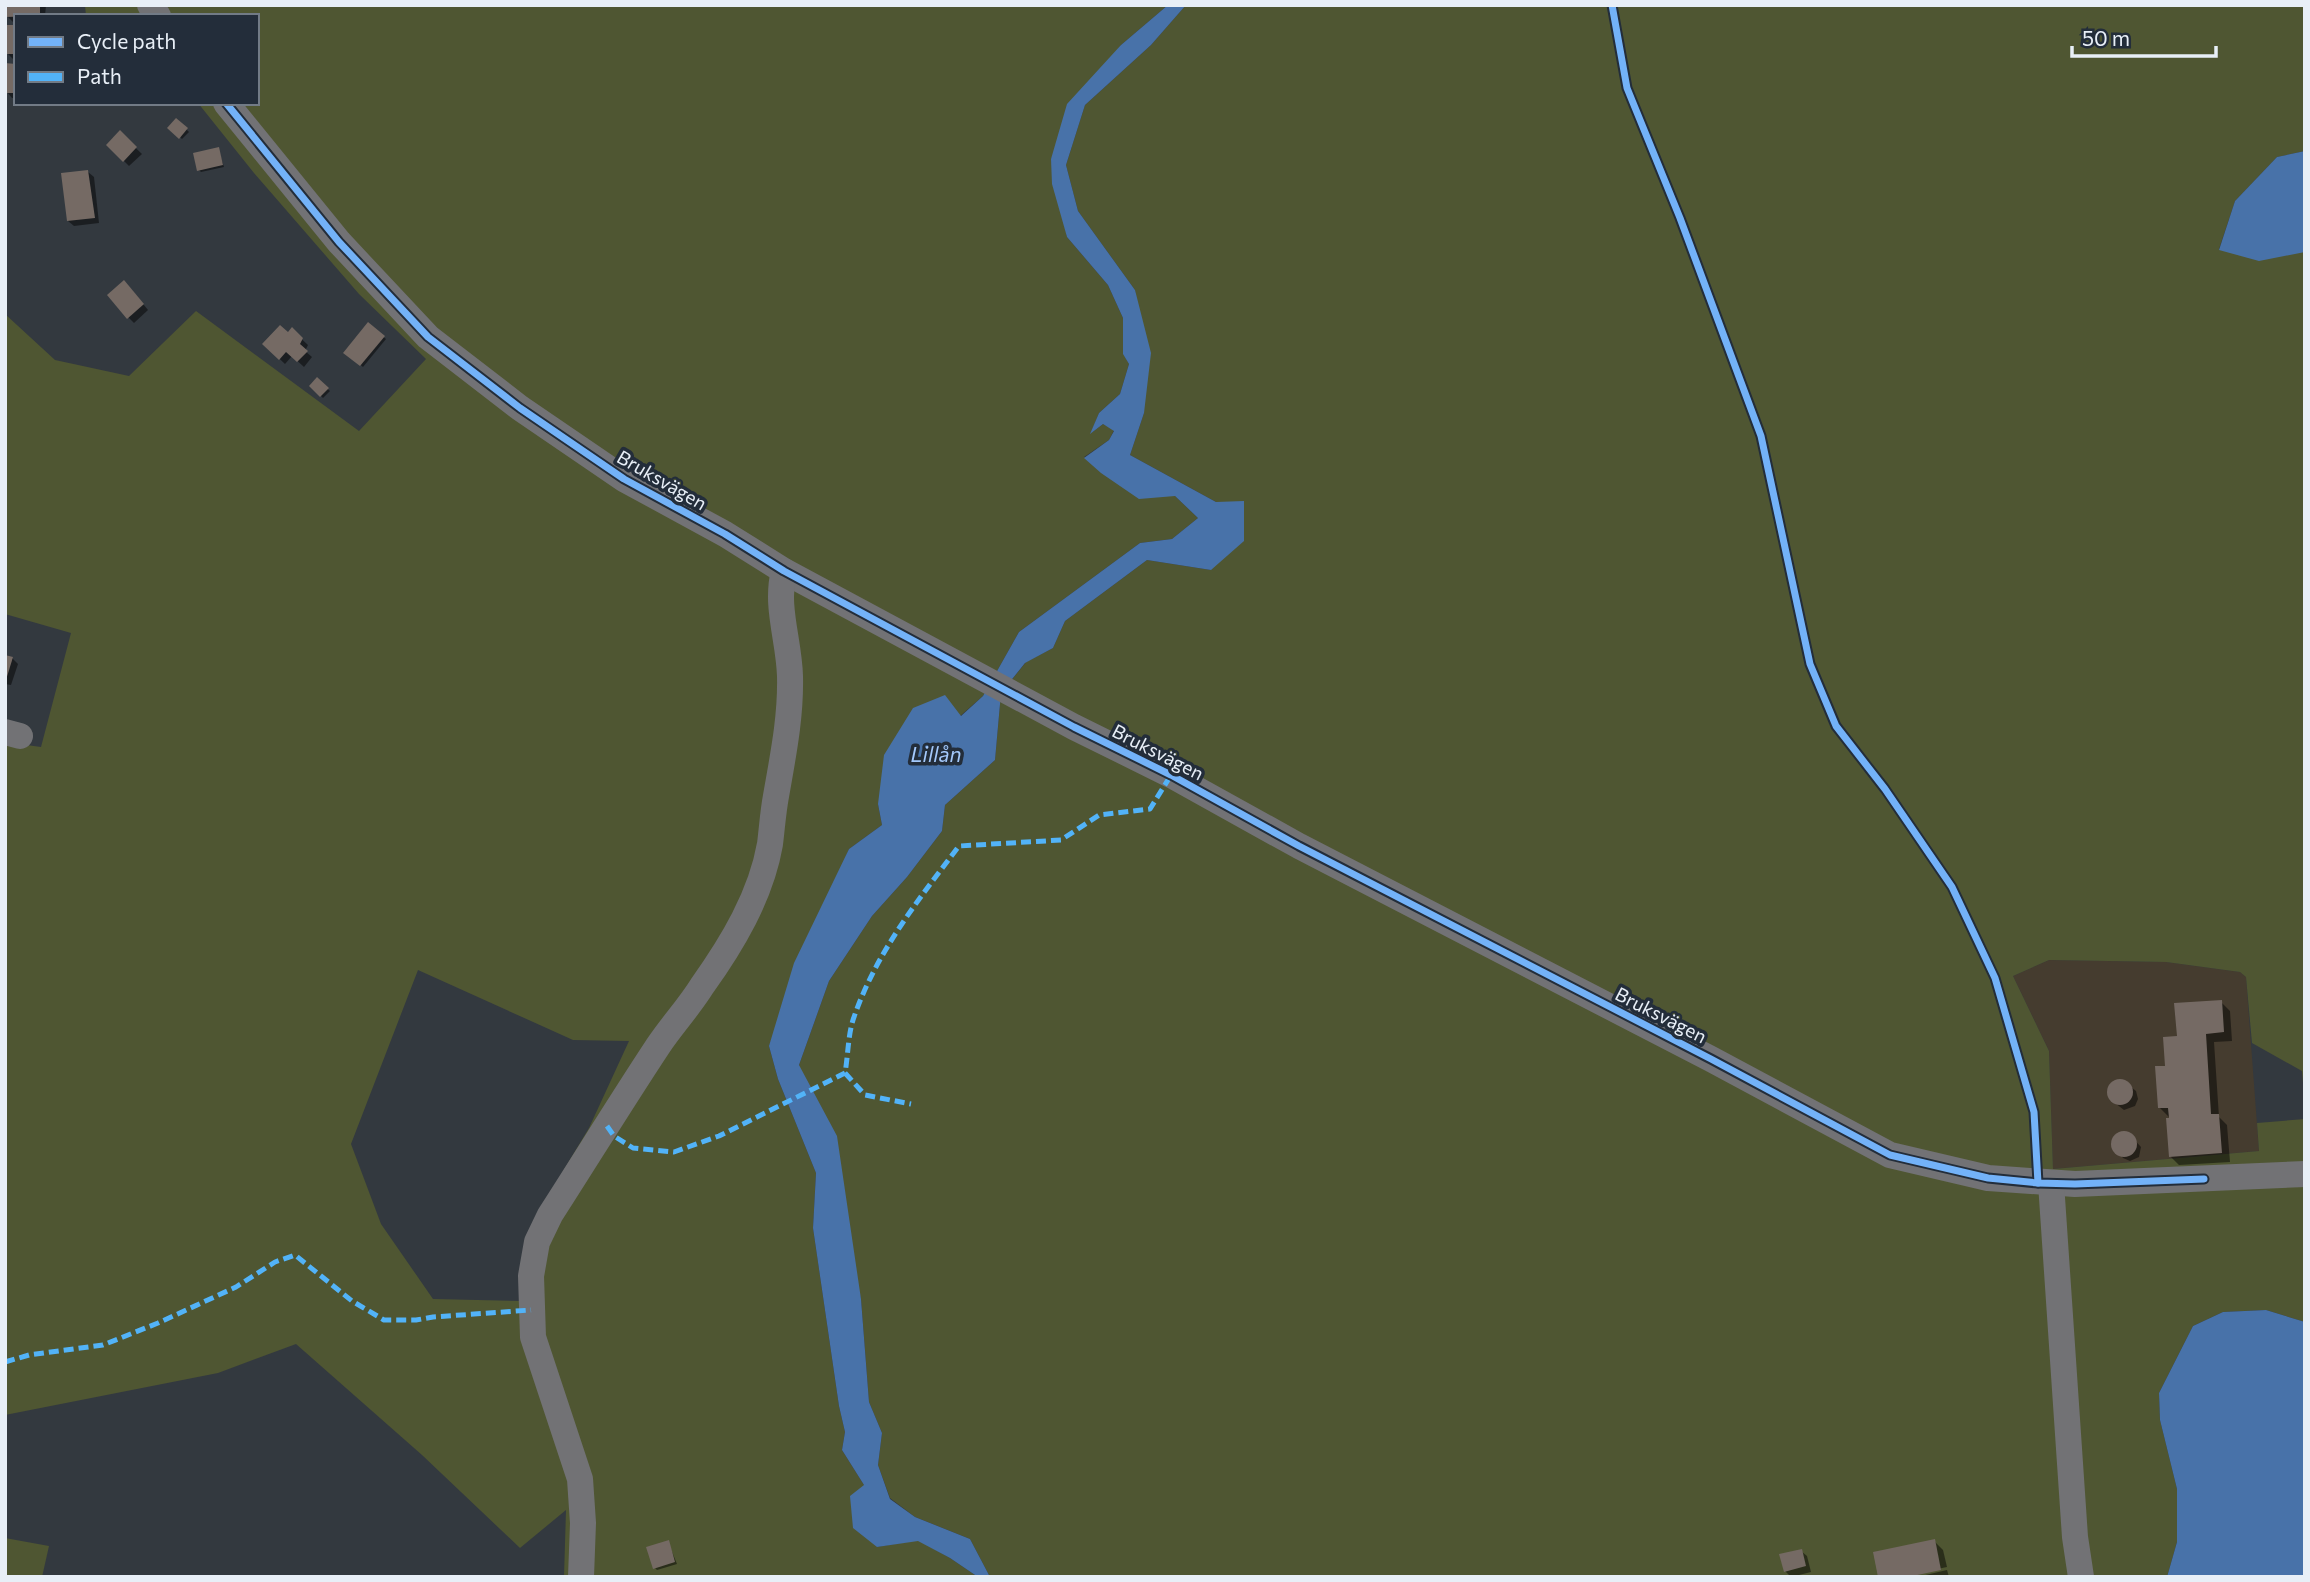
<svg xmlns="http://www.w3.org/2000/svg" width="2310" height="1582" viewBox="0 0 2310 1582" font-family="Commissioner,sans-serif">
<style>
.industrial{fill:#453c2f}
.green{fill:#4f5632;fill-rule:evenodd}
.water{fill:#4872a9}
.shadow{fill:#0007}
.building{fill:#756a64}
.lines{fill:none;stroke-linecap:round;stroke-linejoin:round}
.minor{stroke:#727275;stroke-width:26}
.quiet{stroke:#52b3f8;stroke-width:5;stroke-dasharray:10 5;stroke-linecap:butt}
.cycleway-casing{stroke:#232d3a;stroke-width:11}
.cycleway{stroke:#73b2f8;stroke-width:7}
.labels{text-anchor:middle;stroke-width:7;stroke-linejoin:round;paint-order:stroke}
.street-label{font-size:19px;fill:#e8eff7;stroke:#232d3a}
.water-label{font-size:21px;font-style:italic;fill:#a4c9fc;stroke:#232d3a}
</style>
<rect width="100%" height="100%" fill="#33393f"/>
<path class="industrial" d="M2049,960L2166,962L2240,972L2246,977L2259,1151L2053,1169L2049,1051L2013,976Z"/>
<g class="green">
<path d="M85,5H1168L1121,45L1051,159L1067,237L1108,285L1123,318V353L1129,364L1120,394L1099,413L1091,433L1103,424L1114,430L1109,440L1084,457L1175,496L1198,518L1172,539L1140,543L1019,632L983,696L960,716L878,804L882,825L849,849L769,1046L778,1079L816,1173L813,1228L839,1406L845,1432L842,1450L864,1485L877,1547L918,1540L950,1558L978,1577H564L566,1510L520,1548L422,1455L296,1344L218,1373L5,1415V742L41,747L71,633L5,614V314L55,360L129,376L196,311L359,431L426,359L359,294L254,173L198,103H257V16H86ZM418,970L573,1040L629,1041L589,1128L541,1208L520,1301L433,1299L381,1224L351,1144Z"/>
<path d="M1186,5H2305V151L2277,157L2235,201L2219,249L2305,252V1107L2302,1071L2252,1043L2246,977L2240,972L2166,962L2049,960L2013,976L2049,1051L2053,1169L2259,1151L2257,1123L2305,1119V1322L2266,1310L2223,1312L2193,1326L2159,1393L2160,1420L2177,1489V1542L2167,1577H990L970,1539L915,1517L890,1498L878,1465L882,1433L869,1402L861,1299L799,1065L829,981L872,916L907,877L942,831L945,805L995,760L1001,693L1026,662L1053,648L1065,621L1147,560L1211,570L1216,502L1130,455L1144,413L1135,290L1078,211L1066,165L1085,105L1151,45Z"/>
<path d="M5,1538L49,1546L42,1577H5Z"/>
</g>
<g class="water">
<path d="M1168,5H1186L1151,45L1085,105L1066,165L1078,211L1135,290L1151,353L1144,413L1130,455L1216,502L1244,501V541L1211,570L1147,560L1065,621L1053,648L1025,663L1001,693L995,760L945,805L942,831L907,877L872,916L829,981L799,1065L837,1136L861,1299L869,1402L882,1433L878,1465L890,1499L915,1517L970,1539L990,1577H978L950,1558L918,1541L877,1547L853,1528L850,1496L864,1485L842,1450L845,1432L839,1406L813,1228L816,1173L778,1079L769,1046L794,963L849,849L882,825L878,804L884,755L913,708L945,695L961,716L983,696L1019,632L1140,543L1172,539L1198,518L1175,496L1139,499L1101,473L1084,458L1109,440L1114,431L1103,424L1090,434L1099,413L1120,394L1129,364L1123,354V318L1108,285L1067,237L1052,184L1051,159L1067,104L1121,45Z"/>
<path d="M2305,151V252L2259,261L2219,250L2235,201L2277,157Z"/>
<path d="M2266,1310L2305,1322V1577H2167L2177,1542V1489L2160,1420L2159,1393L2193,1326L2223,1312Z"/>
</g>
<g class="shadow">
<path d="M7,5H46L45,16H16V22H13L7,16Z"/>
<path d="M16,27V59H13L7,53Z"/>
<path d="M16,65V98H12L7,92Z"/>
<path d="M177,120L189,132L182,139L170,128Z"/>
<path d="M120,133L142,154L129,166L108,145Z"/>
<path d="M218,149L224,167L201,172L199,170Z"/>
<path d="M88,172L94,177L99,223L74,226L68,221Z"/>
<path d="M130,288L148,310L134,323L128,317Z"/>
<path d="M368,325L386,339L363,367L346,353Z"/>
<path d="M292,330L308,345L305,351L312,357L304,367L292,356L285,364L264,344L288,334Z"/>
<path d="M317,380L330,391L323,398L311,386Z"/>
<path d="M5,657L12,658L18,664L11,685L5,684Z"/>
<path d="M2221,1002L2230,1011L2232,1041L2214,1042L2219,1117L2227,1125L2230,1162L2179,1165L2170,1156L2171,1119L2160,1108L2167,1067L2178,1038Z"/>
<path d="M2122,1080L2136,1091L2138,1099L2135,1106L2124,1110L2111,1100L2108,1089L2115,1081Z"/>
<path d="M2124,1133L2130,1135L2141,1147L2139,1157L2130,1161L2123,1158L2114,1145L2115,1138Z"/>
<path d="M1934,1541L1943,1550L1947,1567L1899,1577Z"/>
<path d="M668,1542L677,1564L657,1570L655,1568Z"/>
<path d="M1801,1551L1807,1556L1811,1572L1791,1577L1785,1571Z"/>
<path d="M1947,1570L1949,1577H1917Z"/>
</g>
<g class="building">
<path d="M5,5H40V16L5,17Z"/>
<path d="M6,25H16V54H5Z"/>
<path d="M5,63L16,64V93H5Z"/>
<path d="M176,118L188,128L179,139L167,128Z"/>
<path d="M120,130L137,147L123,162L106,145Z"/>
<path d="M219,147L223,165L197,171L193,153Z"/>
<path d="M88,170L95,218L67,221L61,173Z"/>
<path d="M124,280L144,304L127,319L107,295Z"/>
<path d="M368,322L385,336L360,366L343,353Z"/>
<path d="M280,325L288,332L292,327L303,338L300,344L308,351L297,362L286,352L279,360L262,344Z"/>
<path d="M317,377L329,388L320,397L309,386Z"/>
<path d="M5,655L13,657L6,680H5Z"/>
<path d="M2222,1000L2224,1032L2206,1034L2211,1114H2219L2222,1153L2169,1157L2166,1118H2169L2168,1108H2158L2155,1066H2165L2163,1037L2177,1036L2174,1003Z"/>
<circle cx="2120" cy="1092" r="13"/>
<circle cx="2124" cy="1144" r="13"/>
<path d="M1935,1539L1941,1570L1908,1577H1878L1873,1552Z"/>
<path d="M669,1540L675,1562L653,1569L646,1547Z"/>
<path d="M1802,1549L1806,1566L1784,1572L1779,1554Z"/>
</g>
<g class="lines">
<g class="minor">
<path d="M150,5L158,16"/>
<path d="M226,103L339,242L428,337L520,408L624,479L725,534L784,571L1074,727L1171,775L1299,846L1711,1059L1890,1155L1988,1178L2075,1184L2305,1174"/>
<path d="M5,732L20,736"/>
<path d="M2051,1183L2075,1537L2081,1577"/>
<path d="M581,1577L583,1523L580,1479L533,1337L531,1276L537,1242L550,1215C586,1159 621,1102 658,1046C672,1025 689,1007 702,986C732,944 761,896 770,844C772,828 773,812 776,796C783,756 791,717 790,676C789,640 775,606 784,571"/>
</g>
<g class="quiet">
<path d="M845,1073L865,1095L911,1104"/>
<path d="M607,1126L614,1136L633,1148L674,1152L719,1136L845,1073C848,1056 848,1036 853,1020C875,954 918,900 959,846L1061,840L1099,815L1150,809L1171,775"/>
<path d="M5,1362L29,1355L103,1345L158,1323L236,1287L275,1262L295,1255L352,1301L384,1320H416L433,1317L531,1310"/>
</g>
<defs>
<g id="cycleway">
<path d="M1612,5L1627,88L1680,218L1761,436L1810,664L1836,726L1885,789L1952,887L1995,978L2034,1112L2038,1183"/>
<path d="M226,103L339,242L428,337L520,408L624,479L725,534L784,571L1074,727L1171,775L1299,846L1711,1059L1890,1155L1988,1178L2038,1183L2075,1184L2204,1179"/>
</g>
</defs>
<use href="#cycleway" class="cycleway-casing"/>
<use href="#cycleway" class="cycleway"/>
</g>
<g class="labels">
<g class="street-label">
<text transform="translate(662 480) rotate(30)" y="7">Bruksvägen</text>
<text transform="translate(1158 752) rotate(27)" y="7">Bruksvägen</text>
<text transform="translate(1661 1015) rotate(27)" y="7">Bruksvägen</text>
</g>
<g class="water-label">
<text x="936" y="762">Lillån</text>
</g>
</g>
<rect width="2310" height="1582" fill="none" stroke="#e8eff7" stroke-width="14"/>
<rect x="14" y="14" width="245" height="91" fill="#232d3a" stroke="#727b86" stroke-width="2"/>
<rect x="28" y="37" width="35" height="10" fill="#73b2f8" stroke="#727b86" stroke-width="2"/>
<text x="77" y="49" font-size="21" fill="#e8eff7">Cycle path</text>
<rect x="28" y="72" width="35" height="10" fill="#52b3f8" stroke="#727b86" stroke-width="2"/>
<text x="77" y="84" font-size="21" fill="#e8eff7">Path</text>
<path d="M2072 46v10h144v-10" fill="none" stroke="#e8eff7" stroke-width="3.5"/>
<text x="2082" y="46" font-size="21" fill="#e8eff7" stroke="#232d3a" stroke-width="5" paint-order="stroke">50 m</text>
</svg>
